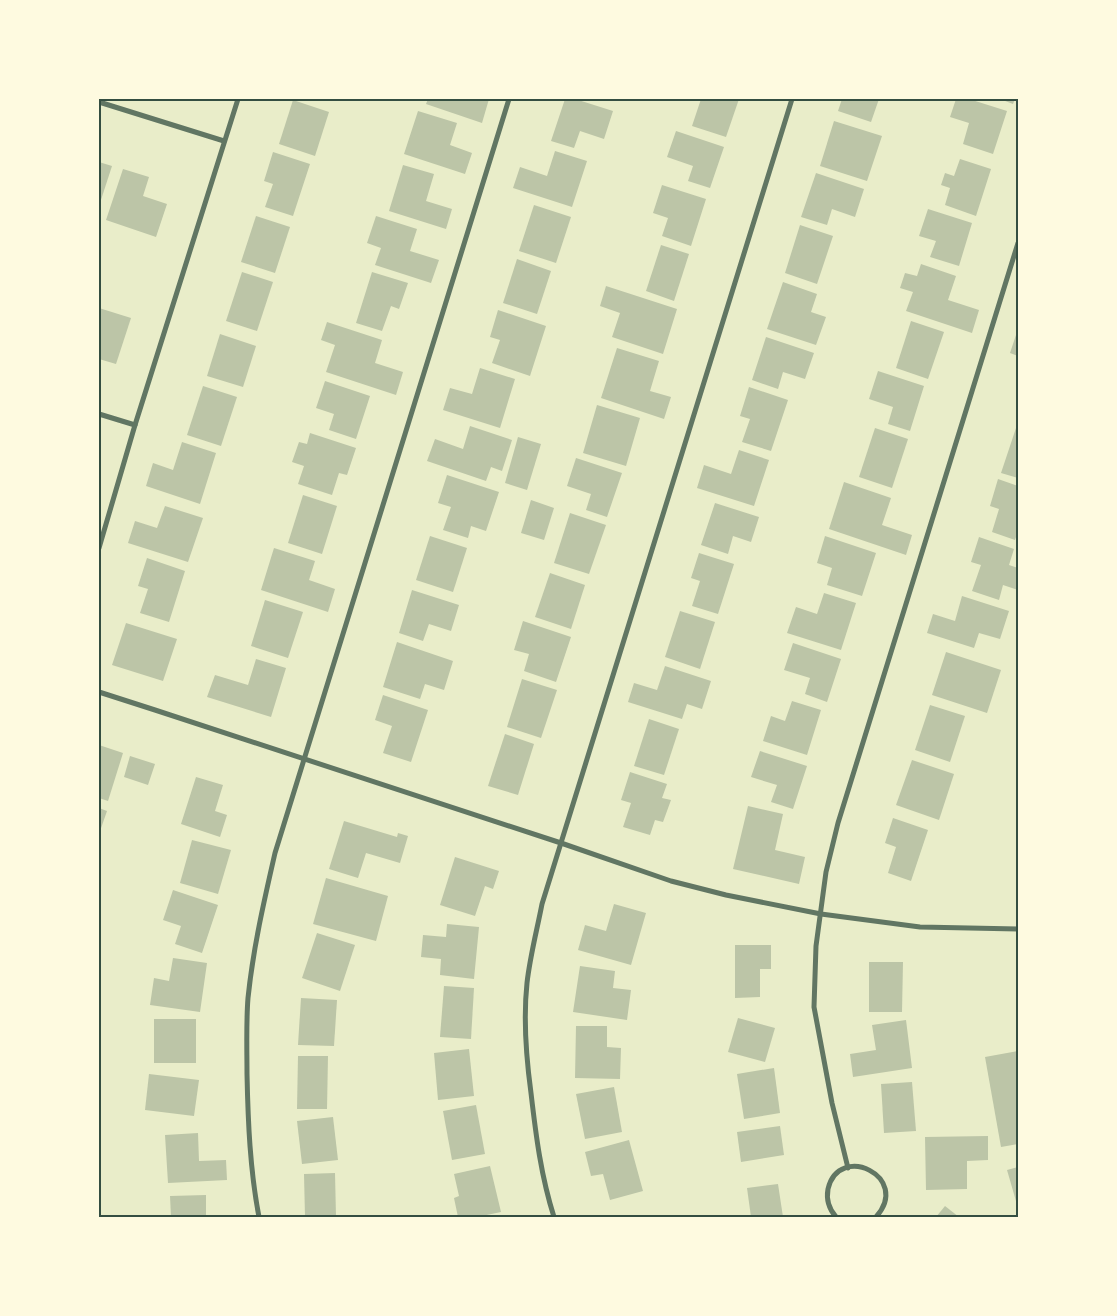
<svg xmlns="http://www.w3.org/2000/svg" width="1117" height="1316" viewBox="0 0 1117 1316" font-family="'Source Serif 4',serif">
<style>
.building{fill:#bcc5a7}
.lines{fill:none;stroke-linecap:round;stroke-linejoin:round}
.minor{stroke:#617663;stroke-width:5}
.neatline{fill:none;stroke:#344e41;stroke-width:2}
</style>
<rect width="100%" height="100%" fill="#e9edc9"/>
<g class="building">
<path d="M428,99H489L482,123L426,104Z"/>
<path d="M565,99H575L613,111L604,139L580,131L574,148L551,141Z"/>
<path d="M701,99H739L726,137L692,126Z"/>
<path d="M842,99H879L871,122L838,111Z"/>
<path d="M956,99H969L1007,111L993,154L963,144L969,123L950,117Z"/>
<path d="M1000,99H1015L1013,104Z"/>
<path d="M293,100L329,112L315,156L279,144Z"/>
<path d="M418,111L457,123L450,145L472,153L465,174L404,154Z"/>
<path d="M834,121L882,136L867,181L820,166Z"/>
<path d="M676,131L724,147L710,188L688,181L693,166L667,157Z"/>
<path d="M555,151L587,161L572,207L513,188L520,167L547,176Z"/>
<path d="M273,152L310,164L293,216L265,207L273,184L264,181Z"/>
<path d="M960,159L991,169L976,216L945,205L950,188L941,185L945,173L954,176Z"/>
<path d="M99,162L112,166L99,206Z"/>
<path d="M403,165L434,174L426,201L452,209L446,229L389,211Z"/>
<path d="M123,169L149,177L143,196L167,204L156,237L106,220Z"/>
<path d="M816,173L864,189L855,217L832,209L827,225L801,217Z"/>
<path d="M662,185L706,199L691,246L662,236L668,218L653,213Z"/>
<path d="M534,205L571,217L556,263L519,251Z"/>
<path d="M928,209L972,223L959,266L930,257L936,241L919,236Z"/>
<path d="M256,216L290,227L275,273L241,262Z"/>
<path d="M376,216L417,229L410,251L439,260L431,283L375,265L381,248L367,243Z"/>
<path d="M800,225L833,236L817,284L785,273Z"/>
<path d="M661,245L689,254L674,301L646,291Z"/>
<path d="M517,259L551,271L537,314L503,303Z"/>
<path d="M921,264L956,276L948,300L979,310L972,333L906,311L913,292L900,288L905,273L917,276Z"/>
<path d="M242,272L273,282L257,331L226,321Z"/>
<path d="M372,272L408,283L399,309L391,306L382,331L356,323Z"/>
<path d="M783,282L817,294L811,312L826,317L816,345L767,329Z"/>
<path d="M606,286L677,309L663,354L612,337L620,313L600,306Z"/>
<path d="M99,308L131,318L116,364L99,359Z"/>
<path d="M498,310L546,326L530,376L492,363L500,340L490,337Z"/>
<path d="M911,321L944,332L928,379L896,368Z"/>
<path d="M327,322L382,340L375,363L403,372L396,395L326,372L335,345L321,340Z"/>
<path d="M1018,329V356L1010,353Z"/>
<path d="M220,334L256,346L243,387L207,376Z"/>
<path d="M766,337L814,353L805,379L783,372L778,389L752,380Z"/>
<path d="M617,348L659,361L650,391L671,397L664,419L601,398Z"/>
<path d="M480,368L515,379L500,428L443,410L450,388L472,394Z"/>
<path d="M878,371L924,386L910,431L888,424L893,407L869,399Z"/>
<path d="M325,381L370,396L356,439L329,430L334,414L316,408Z"/>
<path d="M203,386L237,397L221,446L187,435Z"/>
<path d="M749,387L788,400L771,451L742,442L750,419L740,416Z"/>
<path d="M597,405L640,418L626,466L583,453Z"/>
<path d="M1017,425L1018,426V478L1001,473Z"/>
<path d="M470,426L512,440L502,471L491,467L486,481L427,461L435,439L463,449Z"/>
<path d="M875,428L908,439L892,488L859,477Z"/>
<path d="M310,433L356,448L347,475L339,473L332,495L298,484L304,466L292,462L299,442L307,444Z"/>
<path d="M518,437L541,444L527,490L505,483Z"/>
<path d="M182,442L216,453L200,504L146,486L153,463L173,470Z"/>
<path d="M739,450L769,460L754,506L697,488L704,465L731,474Z"/>
<path d="M576,458L622,473L607,517L586,510L591,494L567,486Z"/>
<path d="M447,475L499,492L486,531L471,526L468,538L443,530L451,507L438,503Z"/>
<path d="M998,479L1018,486V531L1015,540L992,532L999,509L990,506Z"/>
<path d="M844,482L891,498L882,525L912,535L906,555L829,529Z"/>
<path d="M303,495L337,506L322,554L288,543Z"/>
<path d="M531,500L554,508L544,540L521,533Z"/>
<path d="M715,503L759,517L751,542L733,536L728,554L701,545Z"/>
<path d="M165,506L203,518L188,562L128,543L135,521L157,528Z"/>
<path d="M570,513L606,525L589,574L554,563Z"/>
<path d="M430,536L467,548L453,592L416,580Z"/>
<path d="M825,536L876,553L862,596L827,585L832,568L817,563Z"/>
<path d="M979,537L1014,549L1009,565L1018,568V590L1003,585L999,600L972,591L981,565L971,562Z"/>
<path d="M274,548L315,561L309,580L335,589L328,612L261,590Z"/>
<path d="M699,553L734,564L718,614L692,606L700,581L691,578Z"/>
<path d="M147,558L185,571L169,622L140,613L148,589L138,586Z"/>
<path d="M550,573L585,585L571,629L535,617Z"/>
<path d="M412,590L459,605L451,631L429,624L423,641L399,633Z"/>
<path d="M824,593L856,603L841,650L787,633L796,607L817,614Z"/>
<path d="M962,596L1009,611L1000,639L979,633L974,648L927,633L933,614L955,621Z"/>
<path d="M265,600L303,612L288,658L251,646Z"/>
<path d="M680,611L715,622L700,669L665,657Z"/>
<path d="M523,621L571,637L556,682L524,671L529,654L514,650Z"/>
<path d="M126,623L177,639L163,681L112,665Z"/>
<path d="M397,642L453,661L444,690L425,684L420,699L383,687Z"/>
<path d="M793,643L841,659L827,702L805,694L810,678L784,670Z"/>
<path d="M946,652L1001,670L987,713L932,695Z"/>
<path d="M256,659L286,668L271,717L207,697L215,675L248,685Z"/>
<path d="M665,666L711,681L702,709L687,704L682,719L628,702L634,683L657,690Z"/>
<path d="M522,679L557,690L541,738L507,727Z"/>
<path d="M383,695L428,710L411,762L383,753L392,726L375,720Z"/>
<path d="M792,701L821,710L807,755L763,741L771,716L785,721Z"/>
<path d="M930,705L965,716L950,762L915,750Z"/>
<path d="M649,719L679,729L664,775L634,766Z"/>
<path d="M505,734L534,744L518,795L488,786Z"/>
<path d="M99,745L123,753L108,801L99,798Z"/>
<path d="M760,751L807,766L793,809L771,802L777,785L751,777Z"/>
<path d="M130,756L155,764L148,785L124,777Z"/>
<path d="M912,760L954,774L939,820L896,805Z"/>
<path d="M630,772L667,784L662,798L671,800L663,822L655,820L650,835L623,827L631,803L621,800Z"/>
<path d="M196,777L223,785L215,811L227,815L220,837L181,824Z"/>
<path d="M748,806L783,814L775,850L805,857L799,884L733,869Z"/>
<path d="M99,808L107,811L99,834Z"/>
<path d="M893,818L928,830L911,881L888,873L896,847L885,843Z"/>
<path d="M344,821L397,837L398,833L408,836L400,863L366,853L358,878L329,869Z"/>
<path d="M192,840L231,850L218,894L180,883Z"/>
<path d="M455,857L499,871L493,889L485,886L475,916L440,905Z"/>
<path d="M326,878L388,896L376,941L313,924Z"/>
<path d="M173,890L218,905L202,953L175,944L181,926L163,920Z"/>
<path d="M614,904L646,913L631,965L578,950L585,925L606,931Z"/>
<path d="M447,924L479,927L474,979L440,975L441,959L421,957L423,935L446,937Z"/>
<path d="M317,933L355,945L340,991L302,978Z"/>
<path d="M735,945H771V969H760V997L735,998Z"/>
<path d="M173,958L207,963L200,1012L150,1005L154,978L169,981Z"/>
<path d="M869,962H903L902,1012H869Z"/>
<path d="M580,966L615,971L613,988L631,990L627,1020L573,1012Z"/>
<path d="M444,986L474,988L471,1039L440,1037Z"/>
<path d="M301,998L337,1000L334,1046L298,1045Z"/>
<path d="M738,1018L775,1028L765,1062L728,1052Z"/>
<rect x="154" y="1019" width="42" height="44"/>
<path d="M906,1020L912,1068L853,1077L850,1054L876,1050L872,1025Z"/>
<path d="M576,1026H607V1047L621,1048L620,1079L575,1078Z"/>
<path d="M469,1049L474,1096L438,1100L434,1053Z"/>
<path d="M1018,1051V1144L1001,1147L985,1057Z"/>
<path d="M298,1056H328L327,1109H297Z"/>
<path d="M774,1068L780,1113L744,1119L737,1074Z"/>
<path d="M149,1074L199,1080L194,1116L145,1110Z"/>
<path d="M912,1082L916,1131L884,1133L881,1084Z"/>
<path d="M614,1087L622,1132L585,1139L576,1094Z"/>
<path d="M476,1105L485,1154L452,1160L443,1111Z"/>
<path d="M333,1117L338,1160L302,1164L297,1121Z"/>
<path d="M780,1126L784,1155L741,1162L737,1132Z"/>
<path d="M198,1133L199,1161L226,1160L227,1180L168,1183L165,1135Z"/>
<path d="M988,1136V1160L967,1161V1189L926,1190L925,1137Z"/>
<path d="M629,1140L643,1191L610,1200L603,1174L591,1176L585,1152Z"/>
<path d="M490,1166L501,1212L477,1217H458L454,1198L459,1196L454,1174Z"/>
<path d="M1018,1167V1208L1007,1170Z"/>
<path d="M335,1173L336,1217H305L304,1174Z"/>
<path d="M778,1184L783,1217H751L747,1188Z"/>
<path d="M206,1195V1217H171L170,1196Z"/>
<path d="M945,1206L959,1217H936Z"/>
</g>
<g class="lines">
<g class="minor">
<path d="M99,102L224,141"/>
<path d="M99,414L135,425"/>
<path d="M99,548L135,425L238,99"/>
<path d="M99,692L155,710L561,843L671,881L726,895L821,914L920,927L1018,929"/>
<path d="M848,1168L832,1103L814,1007L816,946L826,872L838,823L1018,243"/>
<path d="M259,1217C250,1170 248,1122 247,1074C247,1049 246,1023 248,998C253,949 264,901 275,853L509,99"/>
<path d="M554,1217C541,1176 536,1136 531,1093C526,1056 523,1020 527,983C530,956 537,930 542,904L792,99"/>
<path d="M836,1217C829,1209 826,1200 828,1189C839,1142 912,1177 876,1217"/>
</g>
</g>
<rect width="1117" height="1316" fill="none" stroke="#fefae0" stroke-width="200"/>
<rect x="100" y="100" width="917" height="1116" class="neatline"/>
</svg>
